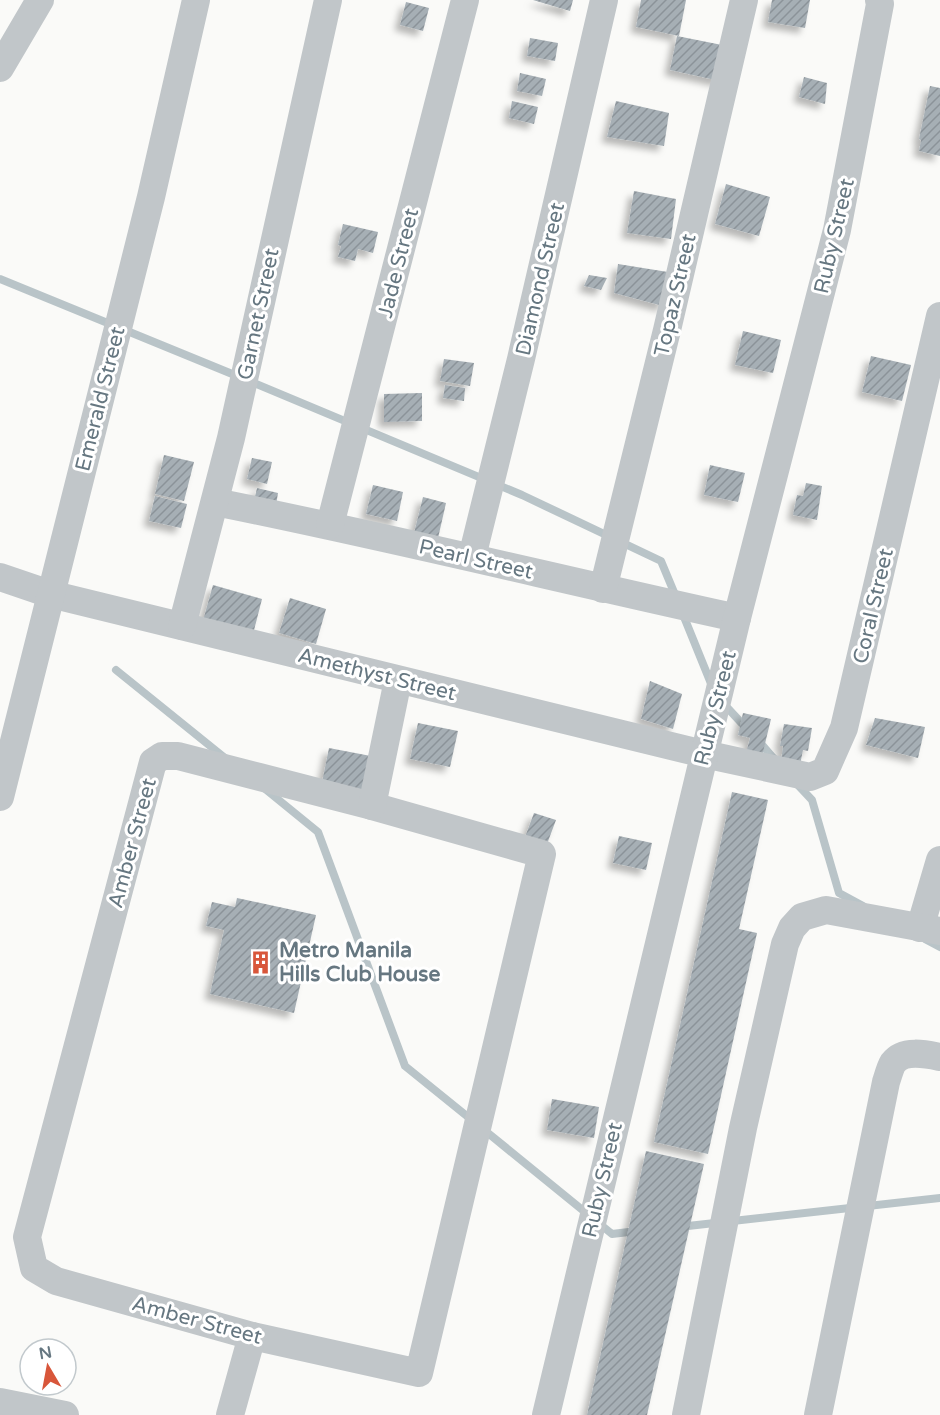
<svg xmlns="http://www.w3.org/2000/svg" width="940" height="1415" viewBox="0 0 940 1415" font-family="'Varela Round',sans-serif">
<style>
.lines{fill:none;stroke-linecap:round;stroke-linejoin:round}
.stream{stroke:#b9c4c8;stroke-width:8}
.building{fill:url(#building-hatch);filter:url(#shadow)}
.street{stroke:#c1c6c9;stroke-width:28}
.labels{text-anchor:middle;stroke-width:6;stroke-linejoin:round;paint-order:stroke}
.street-label{font-size:21px;fill:#667781;stroke:#fff}
.poi-label{font-size:21px;font-weight:bold;fill:#667781;stroke:#fff;text-anchor:start}
</style>
<defs>
<pattern id="building-hatch" width="6" height="6" patternUnits="userSpaceOnUse" patternTransform="scale(1.5)"><rect width="6" height="6" fill="#a6afb5"/><path d="M-1 1l2-2M0 6l6-6M5 7l2-2" fill="none" stroke="#8b9399"/></pattern>
<filter id="shadow"><feDropShadow dx="-5.5" dy="5.5" stdDeviation="3" flood-color="#0004"/></filter>
</defs>
<rect width="100%" height="100%" fill="#fafaf8"/>
<g class="lines">
<g class="stream">
<path d="M0,279L242,378L522,495L661,561L676,597"/>
<path d="M682,612L712,686"/>
<path d="M116,670L225,758"/>
<path d="M722,702L748,730"/>
<path d="M757,739L776,761"/>
<path d="M797,784L812,800L839,893L863,906"/>
<path d="M264,788L318,832L405,1066L473,1121"/>
<path d="M925,939L940,947"/>
<path d="M483,1129L612,1234L637,1231"/>
<path d="M679,1227L940,1198"/>
</g>
</g>
<g class="building">
<path d="M533,0H573L570,11Z"/>
<path d="M641,0H686L679,36L636,27Z"/>
<path d="M772,0H810L805,28L768,22Z"/>
<path d="M406,2L429,8L423,31L400,25Z"/>
<path d="M677,36L727,46L720,81L670,70Z"/>
<path d="M530,38L558,43L555,61L527,56Z"/>
<path d="M520,73L546,79L542,96L517,91Z"/>
<path d="M804,77L827,83L825,104L799,97Z"/>
<path d="M930,86L940,88V156L919,151L921,140L919,139Z"/>
<path d="M512,101L538,107L534,124L509,118Z"/>
<path d="M616,101L669,113L664,146L607,137Z"/>
<path d="M726,184L770,197L759,236L715,224Z"/>
<path d="M634,191L676,199L671,239L627,233Z"/>
<path d="M343,224L378,232L373,253L358,249L355,261L338,257L341,246L338,245Z"/>
<path d="M618,264L674,273L663,306L614,293Z"/>
<path d="M589,275L607,278L601,290L584,286Z"/>
<path d="M743,331L781,340L773,373L735,365Z"/>
<path d="M871,356L911,365L902,401L862,392Z"/>
<path d="M444,359L474,363L470,386L440,381Z"/>
<path d="M445,385L465,388L464,401L443,398Z"/>
<path d="M422,393V421L384,422V394Z"/>
<path d="M164,455L194,462L184,501L155,494Z"/>
<path d="M252,458L272,462L267,484L247,479Z"/>
<path d="M710,465L745,473L738,502L704,495Z"/>
<path d="M806,483L822,486L817,520L793,515L797,495L803,496Z"/>
<path d="M373,485L403,492L397,521L366,514Z"/>
<path d="M257,488L278,493L276,505L254,501Z"/>
<path d="M155,496L187,504L181,528L149,521Z"/>
<path d="M423,497L446,503L436,547L412,541Z"/>
<path d="M213,585L262,599L252,638L202,624Z"/>
<path d="M290,598L326,609L316,644L279,633Z"/>
<path d="M650,681L682,694L673,729L641,719Z"/>
<path d="M743,713L771,719L762,756L746,753L750,738L738,735Z"/>
<path d="M875,718L925,727L918,758L866,745Z"/>
<path d="M418,723L458,731L450,767L410,759Z"/>
<path d="M784,724L812,728L808,751L803,750L800,765L781,762L783,746H780Z"/>
<path d="M329,748L376,757L368,796L321,787Z"/>
<path d="M732,792L768,800L739,929L757,933L708,1154L654,1142Z"/>
<path d="M534,813L556,820L547,844L525,837Z"/>
<path d="M619,836L652,843L646,870L613,863Z"/>
<path d="M237,898L316,915L294,1013L210,994L224,930L206,926L212,902L235,907Z"/>
<path d="M552,1099L599,1107L594,1138L547,1130Z"/>
<path d="M646,1151L704,1164L647,1415H587Z"/>
</g>
<g class="lines">
<g class="street">
<path d="M0,68L40,0"/>
<path d="M215,502C390,537 563,580 737,618"/>
<path d="M330,525L465,0"/>
<path d="M472,557L521,359L604,0"/>
<path d="M0,577L50,594L704,754L810,777L825,771L844,728L940,316"/>
<path d="M603,589L667,330L744,0"/>
<path d="M182,626L231,438L328,0"/>
<path d="M162,756H178L372,806L542,854L419,1373L252,1336L56,1281L34,1268L27,1237L153,762Z"/>
<path d="M0,797L151,197L196,0"/>
<path d="M372,806L398,680"/>
<path d="M920,928L940,860"/>
<path d="M0,1402L65,1415"/>
<path d="M230,1415L252,1336"/>
<path d="M546,1415L737,618L837,230L880,4L879,0"/>
<path d="M686,1415L743,1128L785,944L792,928L802,917L826,910L940,931"/>
<path d="M818,1415L886,1082C888,1076 890,1068 893,1063C903,1049 926,1054 940,1057"/>
</g>
</g>
<defs>
<symbol id="building-bare" viewBox="-9 -9 18 18"><path d="M-4-6H4V6H1V3H-1V6H-4ZM-2.5-4.3h1.7v1.8h-1.7ZM.8-4.3h1.7v1.8H.8ZM-2.5-1h1.7V.8h-1.7ZM.8-1h1.7V.8H.8Z" fill="#d8563a" stroke="#fff" stroke-width="2.5" paint-order="stroke"/></symbol>
</defs>
<g fill-rule="evenodd">
<use href="#building-bare" x="244" y="946" width="33" height="33"/>
</g>
<g class="labels">
<g class="street-label">
<text transform="translate(834 236) rotate(-77)" y="7">Ruby Street</text>
<text transform="translate(398 263) rotate(-76)" y="7">Jade Street</text>
<text transform="translate(540 279) rotate(-77)" y="7">Diamond Street</text>
<text transform="translate(675 295) rotate(-77)" y="7">Topaz Street</text>
<text transform="translate(258 314) rotate(-78)" y="7">Garnet Street</text>
<text transform="translate(100 399) rotate(-76)" y="7">Emerald Street</text>
<text transform="translate(476 559) rotate(13)" y="7">Pearl Street</text>
<text transform="translate(873 606) rotate(-77)" y="7">Coral Street</text>
<text transform="translate(377 674) rotate(14)" y="7">Amethyst Street</text>
<text transform="translate(715 708) rotate(-76)" y="7">Ruby Street</text>
<text transform="translate(132 843) rotate(-75)" y="7">Amber Street</text>
<text transform="translate(602 1180) rotate(-77)" y="7">Ruby Street</text>
<text transform="translate(197 1320) rotate(15)" y="7">Amber Street</text>
</g>
<g class="poi-label">
<text x="279" y="957">Metro Manila<tspan x="279" dy="24">Hills Club House</tspan></text>
</g>
</g>
<g transform="translate(48 1367) rotate(350)"><circle r="28" fill="#ffffff" stroke="#c2c9cd" stroke-width="1.5"/>
<path d="M0-4.5L10 22L0 15L-10 22Z" fill="#d8563a"/>
<text y="-9" font-size="16" font-weight="bold" text-anchor="middle" fill="#667781">N</text>
</g>
</svg>
